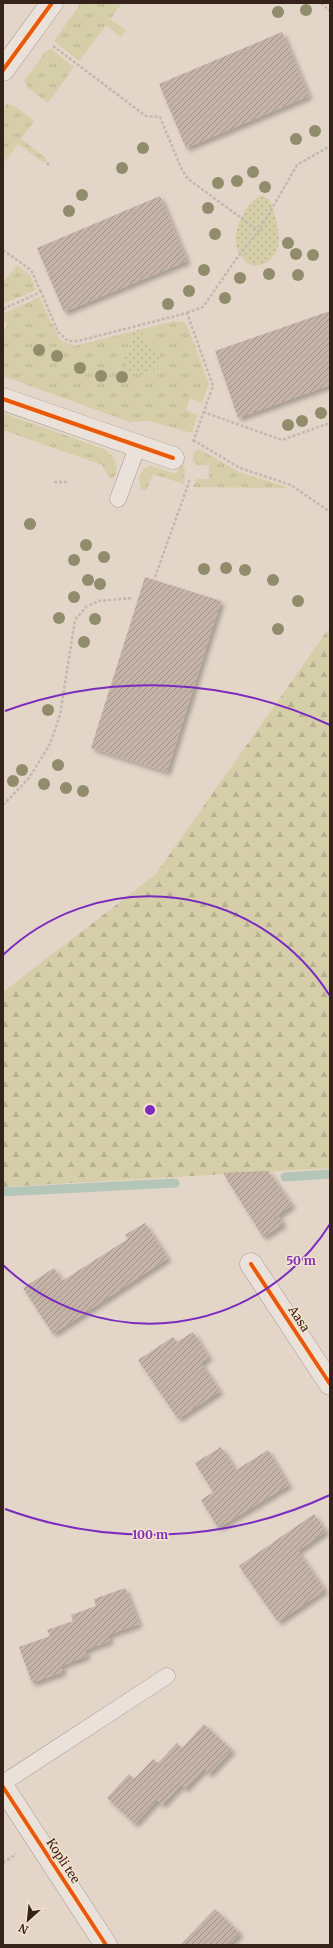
<svg xmlns="http://www.w3.org/2000/svg" width="333" height="1948" viewBox="0 0 333 1948" font-family="Merriweather,serif">
<style>
.grass{fill:url(#grass-tufts)}
.forest{fill:url(#forest-firs)}
.park{fill:url(#park-dots)}
.lines{fill:none;stroke-linecap:round;stroke-linejoin:round}
.stream{stroke:#b4c6b8;stroke-width:9}
.building{fill:url(#building-hatch);filter:url(#shadow)}
.service-casing{stroke:#a79b92;stroke-width:17}
.minor-casing{stroke:#a79b92;stroke-width:23}
.path{stroke:#c3b9b1;stroke-width:2.5;stroke-dasharray:3 2;stroke-linecap:butt}
.service{stroke:#eae2da;stroke-width:16}
.minor{stroke:#eae2da;stroke-width:22}
.cycleway-casing{stroke:#f6e2cc;stroke-width:6}
.cycleway{stroke:#e8590c;stroke-width:4}
.tree{fill:#918d6c}
.ring{fill:none;stroke:#7b2cbf;stroke-width:2}
.labels{text-anchor:middle;stroke-width:3;stroke-linejoin:round;paint-order:stroke}
.street-label{font-size:12px;fill:#35231b;stroke:#f6e2cc}
.centre{fill:#7b2cbf;stroke:#f6e2cc;stroke-width:2}
.ring-label{font-size:12px;text-anchor:middle;font-weight:bold;fill:#7b2cbf;stroke:#f6e2cc;stroke-width:3;stroke-linejoin:round;paint-order:stroke}
</style>
<defs>
<pattern id="grass-tufts" width="24" height="20" patternUnits="userSpaceOnUse"><rect width="24" height="20" fill="#d6cea9"/><path d="M3 7l-1-3M5 7V3M7 7l1-3M15 17l-1-3M17 17v-4M19 17l1-3" fill="none" stroke="#b8b191"/></pattern>
<pattern id="forest-firs" width="22" height="20" patternUnits="userSpaceOnUse"><rect width="22" height="20" fill="#d6cea9"/><path d="M5 1l3.5 6h-7zM16 11l3.5 6h-7z" fill="#b8b191"/></pattern>
<pattern id="park-dots" width="8" height="8" patternUnits="userSpaceOnUse"><rect width="8" height="8" fill="#d6cea9"/><path d="M2 2h.1M6 6h.1" fill="none" stroke="#b8b191" stroke-width="1.8" stroke-linecap="round"/></pattern>
<pattern id="building-hatch" width="6" height="6" patternUnits="userSpaceOnUse"><rect width="6" height="6" fill="#c6b3a8"/><path d="M-1 1l2-2M0 6l6-6M5 7l2-2" fill="none" stroke="#a29188"/></pattern>
<filter id="shadow"><feDropShadow dx="3.5" dy="3.5" stdDeviation="2" flood-color="#0004"/></filter>
</defs>
<rect width="100%" height="100%" fill="#e3d5c7"/>
<g class="grass">
<path d="M81,3H122L110,19L126,30L121,37L106,25L79,61L54,41Z"/>
<path d="M51,49L74,67L48,103L28,88L24,81L46,51Z"/>
<path d="M7,104L16,107L34,121L21,139L47,159L44,163L18,144L3,164V109Z"/>
<path d="M17,265L30,275L36,290L3,304V283Z"/>
<path d="M39,297L60,340L75,346L130,332L133,340L126,352L152,344L145,339L142,329L174,321L184,322L189,330L209,384L202,403L190,398L186,410L197,415L192,433L149,421L130,422L3,376V331L8,324L3,320V314Z"/>
<path d="M3,413L104,449C113,456 120,464 115,476L110,479L102,465L3,430Z"/>
<path d="M199,449L239,472L284,486L287,488L192,487L197,479H209V465H198L193,462V455L196,450Z"/>
<path d="M181,462L185,469L184,484L153,474L146,491L141,489L139,478L144,468L151,466L176,474Z"/>
</g>
<path class="forest" d="M330,627V1168L3,1187V992L155,875Z"/>
<g class="park">
<path d="M262,195L270,200C278,224 291,263 252,266C244,261 237,254 236,244C234,227 246,201 262,195Z"/>
<path d="M142,329C143,332 143,336 145,338C146,341 150,342 152,344C161,352 162,364 153,371C145,377 136,374 128,370L124,357L133,340L130,332Z"/>
</g>
<g class="lines">
<g class="stream">
<path d="M285,1177L330,1174"/>
<path d="M3,1192L175,1183"/>
</g>
</g>
<g class="building">
<path d="M282,32L309,96L186,148L159,84Z"/>
<path d="M160,196L187,261L64,312L37,248Z"/>
<path d="M330,311V385L238,418L215,351Z"/>
<path d="M145,577L221,601L167,772L91,748Z"/>
<path d="M268,1171L292,1205L278,1215L283,1224L263,1237L223,1173Z"/>
<path d="M145,1223L168,1258L53,1334L23,1288L54,1268L62,1281L128,1239L125,1235Z"/>
<path d="M193,1332L209,1357L201,1363L220,1391L178,1419L138,1360L173,1337L177,1342Z"/>
<path d="M221,1447L236,1470L268,1450L289,1485L218,1528L201,1500L213,1492L195,1463Z"/>
<path d="M314,1514L326,1531L298,1551L325,1590L278,1622L239,1566Z"/>
<path d="M125,1588L139,1624L108,1635L110,1641L85,1650L87,1656L61,1666L63,1672L32,1683L19,1647L50,1636L47,1630L73,1621L71,1615L96,1606L94,1599Z"/>
<path d="M204,1724L232,1750L209,1774L204,1769L185,1789L181,1785L162,1805L157,1800L135,1824L107,1798L129,1774L134,1779L153,1759L158,1763L177,1743L182,1748Z"/>
<path d="M215,1909L240,1933L229,1945H180Z"/>
</g>
<g class="lines">
<defs>
<g id="service">
<path d="M118,499L138,445"/>
<path d="M3,1783L167,1676"/>
</g>
<g id="minor">
<path d="M3,70L52,3"/>
<path d="M3,399L173,458"/>
<path d="M251,1264L330,1384"/>
<path d="M3,1787L106,1945"/>
</g>
</defs>
<use href="#service" class="service-casing"/>
<use href="#minor" class="minor-casing"/>
<g class="path">
<path d="M321,3L330,11"/>
<path d="M53,46L146,116L160,117L182,170L188,179L259,231L297,165L330,146"/>
<path d="M47,165L50,161"/>
<path d="M3,250L31,270L41,292"/>
<path d="M3,309L41,292L58,332L68,341H78L187,313L213,386L193,442"/>
<path d="M187,313L203,307L239,255L259,231"/>
<path d="M203,412L282,440L330,423"/>
<path d="M193,440L240,468L291,485L330,512"/>
<path d="M54,482H68"/>
<path d="M155,577L189,482V478"/>
<path d="M3,805L29,778L50,744L60,715L75,620L86,607L98,601L133,598"/>
<path d="M3,1863L16,1854"/>
</g>
<use href="#service" class="service"/>
<use href="#minor" class="minor"/>
<defs>
<g id="cycleway">
<path d="M3,70L52,3"/>
<path d="M3,399L173,458"/>
<path d="M251,1264L330,1384"/>
<path d="M3,1787L106,1945"/>
</g>
</defs>
<use href="#cycleway" class="cycleway-casing"/>
<use href="#cycleway" class="cycleway"/>
</g>
<g class="tree">
<circle cx="306" cy="10" r="6"/>
<circle cx="278" cy="12" r="6"/>
<circle cx="315" cy="131" r="6"/>
<circle cx="296" cy="139" r="6"/>
<circle cx="143" cy="148" r="6"/>
<circle cx="122" cy="168" r="6"/>
<circle cx="253" cy="172" r="6"/>
<circle cx="237" cy="181" r="6"/>
<circle cx="218" cy="183" r="6"/>
<circle cx="265" cy="187" r="6"/>
<circle cx="82" cy="195" r="6"/>
<circle cx="208" cy="208" r="6"/>
<circle cx="69" cy="211" r="6"/>
<circle cx="215" cy="234" r="6"/>
<circle cx="288" cy="243" r="6"/>
<circle cx="296" cy="254" r="6"/>
<circle cx="313" cy="255" r="6"/>
<circle cx="204" cy="270" r="6"/>
<circle cx="269" cy="274" r="6"/>
<circle cx="298" cy="275" r="6"/>
<circle cx="240" cy="278" r="6"/>
<circle cx="189" cy="291" r="6"/>
<circle cx="225" cy="298" r="6"/>
<circle cx="168" cy="304" r="6"/>
<circle cx="39" cy="350" r="6"/>
<circle cx="57" cy="356" r="6"/>
<circle cx="80" cy="368" r="6"/>
<circle cx="101" cy="376" r="6"/>
<circle cx="122" cy="377" r="6"/>
<circle cx="321" cy="413" r="6"/>
<circle cx="302" cy="421" r="6"/>
<circle cx="288" cy="425" r="6"/>
<circle cx="30" cy="524" r="6"/>
<circle cx="86" cy="545" r="6"/>
<circle cx="104" cy="557" r="6"/>
<circle cx="74" cy="560" r="6"/>
<circle cx="226" cy="568" r="6"/>
<circle cx="204" cy="569" r="6"/>
<circle cx="245" cy="570" r="6"/>
<circle cx="88" cy="580" r="6"/>
<circle cx="273" cy="580" r="6"/>
<circle cx="100" cy="584" r="6"/>
<circle cx="74" cy="597" r="6"/>
<circle cx="298" cy="601" r="6"/>
<circle cx="59" cy="618" r="6"/>
<circle cx="95" cy="619" r="6"/>
<circle cx="278" cy="629" r="6"/>
<circle cx="84" cy="642" r="6"/>
<circle cx="48" cy="710" r="6"/>
<circle cx="58" cy="765" r="6"/>
<circle cx="22" cy="770" r="6"/>
<circle cx="13" cy="781" r="6"/>
<circle cx="44" cy="784" r="6"/>
<circle cx="66" cy="788" r="6"/>
<circle cx="83" cy="791" r="6"/>
</g>
<g class="ring">
<path d="M330 1224A213 213 0 0 1 3 1265M3 955A213 213 0 0 1 330 996"/>
<path d="M330 1495A425 425 0 0 1 5 1509M5 711A425 425 0 0 1 330 725"/>
</g>
<g class="labels">
<g class="street-label">
<text transform="translate(299 1319) rotate(57)" y="4">Aasa</text>
<text transform="translate(63 1861) rotate(57)" y="4">Kopli tee</text>
</g>
</g>
<circle cx="150" cy="1110" r="6" class="centre"/>
<g class="ring-label">
<text x="301" y="1265">50 m</text>
<text x="150" y="1539">100 m</text>
</g>
<rect width="333" height="1948" fill="none" stroke="#35231b" stroke-width="8"/>
<g transform="translate(28 1920) rotate(207)" stroke="#f6e2cc" stroke-width="3" paint-order="stroke">
<path d="M0-3L7 15L0 10L-7 15Z" fill="#35231b"/>
<text y="-6" font-size="11" font-weight="bold" text-anchor="middle" fill="#35231b">N</text>
</g>
</svg>
